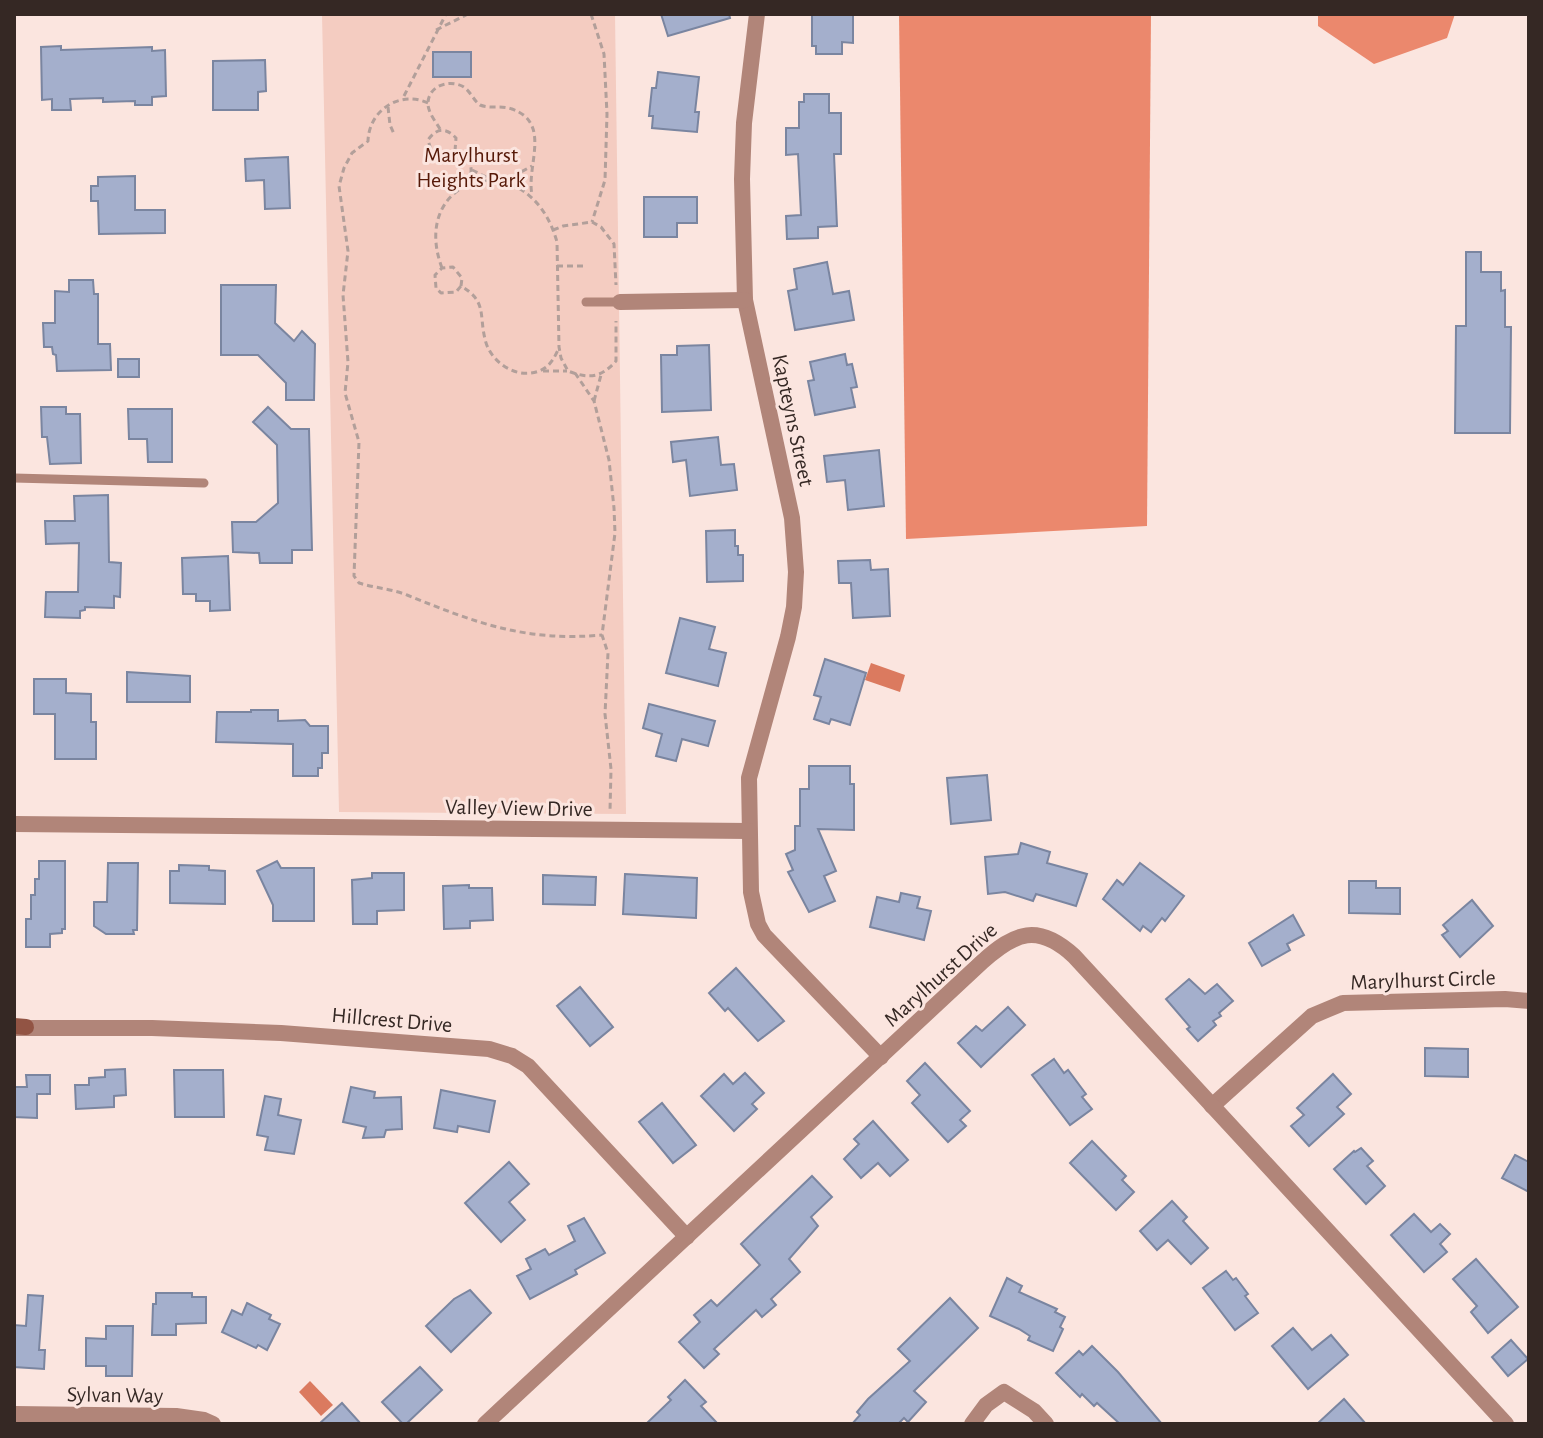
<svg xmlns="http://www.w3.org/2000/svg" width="1543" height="1438" viewBox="0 0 1543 1438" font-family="'Alegreya Sans',sans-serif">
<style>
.green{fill:#f4ccc1}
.forest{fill:#eb886d}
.water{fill:#db7a5f}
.building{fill:#a4afcc;stroke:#7a85a0;stroke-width:2}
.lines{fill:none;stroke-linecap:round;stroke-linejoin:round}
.path{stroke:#b29f9a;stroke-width:3;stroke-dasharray:6 4;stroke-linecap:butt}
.lane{stroke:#b18579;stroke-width:9}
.street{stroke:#b18579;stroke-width:16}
.secondary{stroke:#925444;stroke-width:16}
.labels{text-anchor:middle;stroke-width:6;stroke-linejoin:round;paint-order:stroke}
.park-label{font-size:22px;fill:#561908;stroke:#fbe5df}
.street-label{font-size:22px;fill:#352824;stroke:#fbe5df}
</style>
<rect width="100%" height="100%" fill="#fbe5df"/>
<path class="green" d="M322,14H615L626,814L339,812Z"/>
<g class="forest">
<path d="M899,14H1151L1147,526L906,539Z"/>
<path d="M1318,14H1455L1447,38L1374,64L1318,26Z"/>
</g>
<g class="water">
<path d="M871,663L905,675L900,692L865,680Z"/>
<path d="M310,1381L333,1405L321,1416L299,1392Z"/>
</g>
<g class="building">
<path d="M661,14H729L730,18L668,36Z"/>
<path d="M812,14H853V43L842,42V54H816V46H812Z"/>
<path d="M61,46V50L152,47V51L165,50L166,96L152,97V105H135V101L103,102V98L70,99L71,110H52V99L42,100L41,47Z"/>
<rect x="433" y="52" width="38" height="25"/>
<path d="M265,60L266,91L258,92V110H213V61Z"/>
<path d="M658,72L699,77L695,112H699L697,132L652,128L653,116H649L652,88H656Z"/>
<path d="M804,94H829V113H841V154H834L837,226L818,227V238L787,239L786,216L801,215L798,154L786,155V128H799V102H804Z"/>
<path d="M288,157L290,208L265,209L264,180L246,181L245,159Z"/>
<path d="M135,176V210H165V233L99,234L98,201H91V186H98V177Z"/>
<path d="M644,197H697V223H677V237H644Z"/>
<path d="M1466,252H1481V272H1501V291L1505,290V327H1511L1510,433H1455L1456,326H1466Z"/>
<path d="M827,262L833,294L849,291L854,320L795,330L788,291L797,289L794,269Z"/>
<path d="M69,280H93L94,294H98V344H110L111,370L57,371L56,355L53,354L52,347H44L43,323H55V291L69,292Z"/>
<path d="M221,285H276L275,323L294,341L302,331L315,344L314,400H286V383L258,355H221Z"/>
<path d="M709,345L711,410L662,412L661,355H677V346Z"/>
<path d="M845,354L847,365L852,364L857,387L851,388L855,407L815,415L808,381L814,380L810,362Z"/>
<rect x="118" y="359" width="21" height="18"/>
<path d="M41,407H66V414H80L81,463L50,464L47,437H42Z"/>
<path d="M268,407L291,429H309L312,550H292V563H260L259,553L233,552L232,522H256L278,503L277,445L253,422Z"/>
<path d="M128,409H172V462H148L147,439H129Z"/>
<path d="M718,437L721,465L734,464L737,490L690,496L686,460L673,462L671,442Z"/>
<path d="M879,450L884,506L848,510L845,480L827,482L824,456Z"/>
<path d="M108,495L109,562L121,563L120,597L114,596V608L85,607V610L80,611V618L45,617L46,592H78L79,543L46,544L45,521H75L74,496Z"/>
<path d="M735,530V546H738V555H743V581L707,582L706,531Z"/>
<path d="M228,556L230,610L210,611V601H196V594H183L182,558Z"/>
<path d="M870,560L871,570L888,569L890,616L853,618L851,583H839L838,561Z"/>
<path d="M680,618L715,627L709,649L726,653L718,686L666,673Z"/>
<path d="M825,659L866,673L850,725L831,719L829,724L814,719L821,697L814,695Z"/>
<path d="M127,672L190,676V702H127Z"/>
<path d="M34,679H66V693L91,694V722H96V759H55V714H34Z"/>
<path d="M649,704L715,721L708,746L682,739L676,761L656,756L662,734L643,728Z"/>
<path d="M251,710H278V721L305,720L310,726H328V753H322V768H318V776H293V744L216,742L217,712H251Z"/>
<path d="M809,766H850V784H854V830L818,829L836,871L824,876L835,901L809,912L788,872L793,870L786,854L795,850V826H800V789H809Z"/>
<path d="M987,775L991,820L951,824L947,778Z"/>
<path d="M1021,843L1050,852L1047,863L1087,874L1076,906L1036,894L1033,901L1005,892L988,894L985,857L1018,854Z"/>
<path d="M39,861H65V929H62V933L50,934V947H26V919H31V895H35V879H39Z"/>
<path d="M277,861L281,868H314V921H273V905L257,871Z"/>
<path d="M108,863H138L137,930H133L134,934H106L94,926V902H107Z"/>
<path d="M1140,863L1184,896L1165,921L1162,918L1151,932L1143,926L1140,931L1103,899L1117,880L1123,885Z"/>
<path d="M179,865L209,866V870L225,871V904L170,903V871H179Z"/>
<path d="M372,873H404V910L377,911V924H353L352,880L372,878Z"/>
<path d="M625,874L697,878L696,918L623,914Z"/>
<path d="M543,875L596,877L595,905L543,904Z"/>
<path d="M1349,881H1376V888H1400V914L1349,913Z"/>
<path d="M469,885V888H492L493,920L470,921V928L444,929L443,886Z"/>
<path d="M901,893L920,897L917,908L931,911L924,940L870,927L877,897L899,902Z"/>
<path d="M1472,900L1493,926L1460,957L1442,935L1448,931L1443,925Z"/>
<path d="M1293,915L1304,935L1287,944L1290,950L1262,966L1249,943Z"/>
<path d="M736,968L784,1021L758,1041L728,1008L725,1011L709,993Z"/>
<path d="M1189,979L1205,994L1217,984L1233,1001L1219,1013L1221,1016L1213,1021L1216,1025L1198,1041L1187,1029L1190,1027L1166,999Z"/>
<path d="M580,987L613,1027L590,1046L557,1006Z"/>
<path d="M1008,1007L1025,1025L981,1067L958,1043L976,1026L982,1031Z"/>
<path d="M1425,1048L1468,1049V1077L1425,1076Z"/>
<path d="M1054,1059L1064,1073L1068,1070L1086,1094L1082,1097L1092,1109L1070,1125L1032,1075Z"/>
<path d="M925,1063L970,1111L960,1120L966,1126L948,1142L912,1103L920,1095L907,1081Z"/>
<path d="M125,1069L126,1095L114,1096V1107L76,1109L75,1085H89V1078L105,1077V1070Z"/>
<path d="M174,1070H223L224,1117H175Z"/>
<path d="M745,1073L764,1093L752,1104L757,1109L734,1131L701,1096L724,1074L733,1084Z"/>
<path d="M1333,1074L1351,1094L1337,1107L1344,1114L1309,1146L1291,1126L1304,1115L1297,1108Z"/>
<path d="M26,1075H50V1094H37V1118L14,1117V1087H27Z"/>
<path d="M351,1087L375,1092L374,1098L401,1097L402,1129L386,1130L384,1137L363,1138L366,1127L343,1122Z"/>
<path d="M441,1090L495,1101L489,1132L458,1126L457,1132L434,1128Z"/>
<path d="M265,1096L281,1099L278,1115L301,1120L294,1154L265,1150L268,1137L257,1135Z"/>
<path d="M662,1103L696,1145L673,1163L639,1122Z"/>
<path d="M873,1121L908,1160L890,1176L878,1163L861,1178L844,1159L859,1144L854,1139Z"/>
<path d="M1092,1141L1126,1176L1122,1180L1134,1192L1116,1210L1070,1163Z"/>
<path d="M1361,1148L1373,1161L1367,1166L1385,1186L1366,1204L1334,1169L1354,1151L1355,1152Z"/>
<path d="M1515,1155L1529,1162V1192L1502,1178Z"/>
<path d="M509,1162L529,1184L509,1202L525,1220L501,1242L465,1203Z"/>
<path d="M812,1176L832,1197L811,1217L818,1226L789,1259L800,1272L771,1299L776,1305L762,1317L756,1310L714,1349L719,1354L704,1368L679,1342L700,1322L694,1315L711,1300L717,1306L760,1265L741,1244Z"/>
<path d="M1172,1201L1187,1217L1183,1221L1208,1248L1191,1264L1168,1240L1157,1250L1140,1231Z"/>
<path d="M1414,1214L1431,1232L1440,1224L1450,1234L1440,1244L1447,1252L1424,1272L1391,1235Z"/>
<path d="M584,1218L605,1253L575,1270L577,1274L530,1299L517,1276L531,1269L526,1259L545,1249L549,1255L575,1241L568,1226Z"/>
<path d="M1476,1259L1518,1307L1488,1333L1471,1312L1477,1306L1453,1279Z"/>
<path d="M1226,1271L1233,1280L1236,1278L1248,1294L1245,1296L1258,1313L1235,1330L1203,1288Z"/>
<path d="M1007,1278L1022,1286L1019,1292L1057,1309L1055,1312L1065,1317L1060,1327L1063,1329L1053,1351L1028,1340L1030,1336L1019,1329L990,1316Z"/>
<path d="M470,1290L491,1313L451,1352L426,1326L454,1299Z"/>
<path d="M156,1293H192V1297H206V1323L176,1324V1335H152L153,1304H156Z"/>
<path d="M28,1295L43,1296L39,1350H45L44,1369L14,1367V1325L26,1326Z"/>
<path d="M950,1298L978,1328L914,1391L926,1402L908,1422L904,1418L898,1424H852L860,1415L857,1412L868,1399L910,1361L898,1349Z"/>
<path d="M247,1303L271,1315L269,1319L280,1324L267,1350L258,1345L256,1348L222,1332L232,1310L242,1315Z"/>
<path d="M106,1326H133L132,1376H106V1366H86V1338L106,1339Z"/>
<path d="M1293,1328L1312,1350L1331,1335L1348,1355L1308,1389L1272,1346Z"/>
<path d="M1511,1340L1528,1359L1508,1376L1492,1357Z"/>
<path d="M1092,1346L1118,1372L1162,1424H1120L1097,1403L1094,1406L1082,1394L1080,1397L1056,1373L1079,1351L1083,1355Z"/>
<path d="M420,1367L442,1390L406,1424H403L382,1402Z"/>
<path d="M685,1380L706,1402L701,1406L718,1424H646L671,1400L668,1397Z"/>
<path d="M1344,1399L1366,1424H1317Z"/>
<path d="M342,1403L361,1424H319Z"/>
</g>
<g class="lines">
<g class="path">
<path d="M591,14L604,54L607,114L605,180L592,222"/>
<path d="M436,30L468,14"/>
<path d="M404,96L446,14"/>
<path d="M428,103C400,90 369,110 368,141L352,153L344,168L339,186L348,251L343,295L348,362L345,393L359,442L354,576L359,583C375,588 392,589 407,595C476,623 526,642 602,635"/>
<path d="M388,107L390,125L394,134"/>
<path d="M440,129C436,122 429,114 428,105C427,87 447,79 462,86C470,90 473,100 480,105C490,109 501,105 512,109C552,123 526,166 532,195"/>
<path d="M455,151C447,158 441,159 432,153L428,140C436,128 446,127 456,138L455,151C472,157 476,172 465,186"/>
<path d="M472,170L490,179"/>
<path d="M504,181L532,166"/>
<path d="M553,230L563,226L592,222L601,227L614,244L616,285"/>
<path d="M557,266H587"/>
<path d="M442,268C407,175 529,141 557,242L559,347L561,358L568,371C589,379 601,378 616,361V321"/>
<path d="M461,286L462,278L453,267L442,268L435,275L436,288L441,293L456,292L461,286C487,301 479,315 485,339C489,359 511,376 531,373C546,371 552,363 558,350"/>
<path d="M543,371H567"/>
<path d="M575,373L594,401L609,460L614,508L615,533L602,635L608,653L605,714L611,769L610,811"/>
<path d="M594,401L601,375"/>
</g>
<g class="lane">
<path d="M586,302H620"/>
<path d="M14,478L204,483"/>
</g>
<g class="street">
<path d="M757,14L744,123L742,179L745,300L792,518L796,572L794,607L788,637L749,778L751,892L758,924L764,935L881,1057"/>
<path d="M620,302L745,300"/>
<path d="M14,824L749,831"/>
<path d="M14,1028H152L281,1033L489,1049L512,1056L528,1066L687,1237"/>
<path d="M1212,1106L1312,1016L1343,1003L1505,999L1529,1001"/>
<path d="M14,1414L176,1416L204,1420L213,1424"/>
<path d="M485,1424L982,962C1015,932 1038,923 1074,956L1506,1424"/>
<path d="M972,1424L986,1405L1004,1392L1034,1411L1046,1424"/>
</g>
<path class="secondary" d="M14,1026L26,1027"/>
</g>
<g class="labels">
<g class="park-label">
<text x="471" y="162">Marylhurst<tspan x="471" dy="25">Heights Park</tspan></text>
</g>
<g class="street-label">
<text transform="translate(794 420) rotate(78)" y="8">Kapteyns Street</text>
<text transform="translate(519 807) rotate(1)" y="8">Valley View Drive</text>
<text transform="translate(940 974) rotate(-42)" y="8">Marylhurst Drive</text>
<text transform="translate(1423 979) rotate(-2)" y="8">Marylhurst Circle</text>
<text transform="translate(392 1019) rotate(5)" y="8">Hillcrest Drive</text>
<text transform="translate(115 1394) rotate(1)" y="8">Sylvan Way</text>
</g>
</g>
<rect width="1543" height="1438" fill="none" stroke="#352824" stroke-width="32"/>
</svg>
